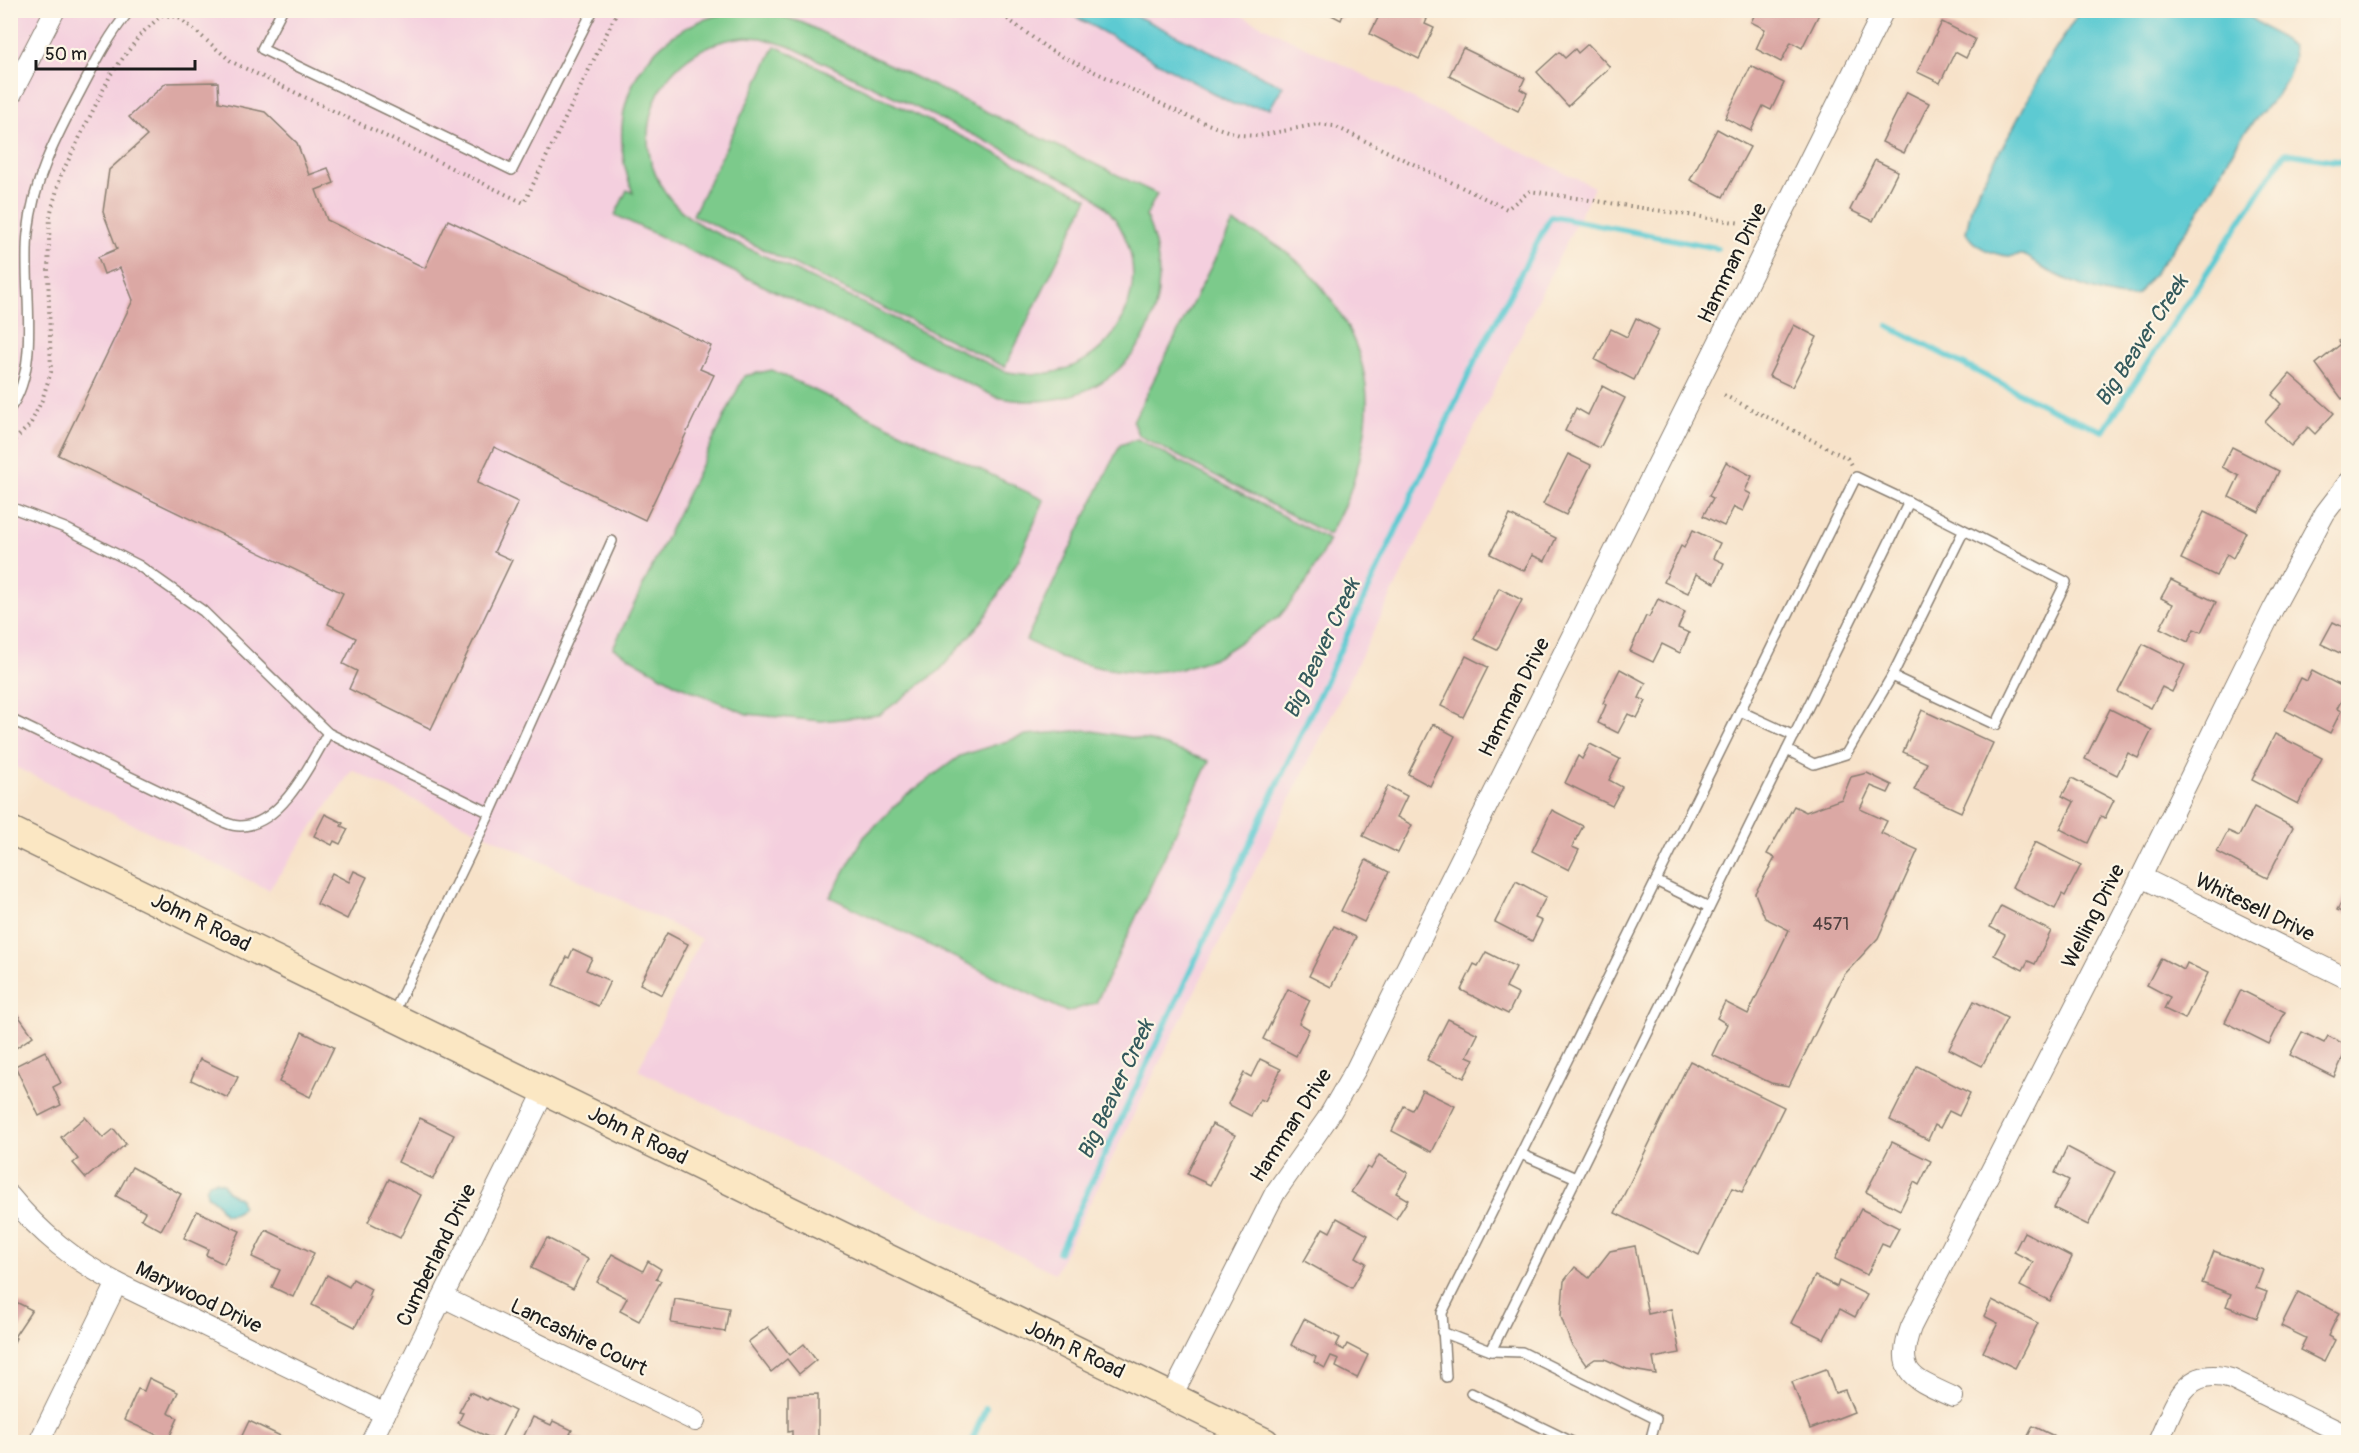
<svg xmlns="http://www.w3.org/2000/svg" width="2359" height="1453" viewBox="0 0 2359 1453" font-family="Pangolin,sans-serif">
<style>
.built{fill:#f4cfde}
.green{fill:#7bca8b;stroke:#4c7354;stroke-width:1.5;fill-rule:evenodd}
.water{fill:#5dcad2;stroke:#3c7377;stroke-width:1.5}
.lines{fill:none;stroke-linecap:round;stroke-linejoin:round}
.stream{stroke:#5dcad2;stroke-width:6}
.building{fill:#dba8a4}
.lane-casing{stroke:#8a7f72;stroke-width:12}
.street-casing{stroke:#8a7f72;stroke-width:22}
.secondary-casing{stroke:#8a7f72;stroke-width:30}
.path{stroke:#8a7f72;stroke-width:4;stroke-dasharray:1.5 4.5;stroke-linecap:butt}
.lane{stroke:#fff;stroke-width:9}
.street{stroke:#fff;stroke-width:20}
.secondary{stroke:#fbe7c3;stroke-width:27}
.labels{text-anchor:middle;stroke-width:4.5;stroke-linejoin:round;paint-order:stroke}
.number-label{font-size:18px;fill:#4c3f3e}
.street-label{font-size:21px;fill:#1c1c1c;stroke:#fcf5e5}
.water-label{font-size:22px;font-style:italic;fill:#33595c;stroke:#fcf5e5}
</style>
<rect width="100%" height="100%" fill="#fcf5e5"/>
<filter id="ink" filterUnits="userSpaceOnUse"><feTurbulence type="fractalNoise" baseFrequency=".0167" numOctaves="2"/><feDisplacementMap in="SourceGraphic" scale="12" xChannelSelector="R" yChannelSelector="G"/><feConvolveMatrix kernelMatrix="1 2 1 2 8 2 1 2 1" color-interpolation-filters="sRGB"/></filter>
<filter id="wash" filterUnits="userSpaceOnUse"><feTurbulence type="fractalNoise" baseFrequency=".008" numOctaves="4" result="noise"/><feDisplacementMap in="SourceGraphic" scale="24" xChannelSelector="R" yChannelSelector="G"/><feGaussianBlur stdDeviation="1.35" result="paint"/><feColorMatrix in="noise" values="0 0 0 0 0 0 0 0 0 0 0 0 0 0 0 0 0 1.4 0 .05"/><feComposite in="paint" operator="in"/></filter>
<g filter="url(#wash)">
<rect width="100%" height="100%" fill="#f7e2c9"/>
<path class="built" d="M10,11H1232L1594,187L1055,1273L638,1070L701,939L352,770L269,890L11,765Z"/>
<g class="green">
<path d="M742,11H765L803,23L1157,194L1146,216C1191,324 1111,422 996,397L615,215L627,190L633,193C598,105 647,21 742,11ZM746,37L762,38L791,47L1077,185C1184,247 1124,398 1004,371L704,227C611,174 640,47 746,37Z"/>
<path d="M775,46L1088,198L1005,367L693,215Z"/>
<path d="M1233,223C1245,229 1258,234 1270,241C1318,270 1359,329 1366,386C1370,416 1362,457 1352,485C1347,503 1337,519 1329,535L1138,435L1133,421Z"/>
<path d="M772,370L1044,500L1019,559L984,619L939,671L879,715L821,721L747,714L676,684L613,648L744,376Z"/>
<path d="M1137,439L1329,540L1305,585L1279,617L1217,657L1181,669L1140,673L1101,668L1060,658L1026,640L1120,445Z"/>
<path d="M1087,730L1151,741L1209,761L1096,1003L1067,1012L830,897L864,837L904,797L960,756L1026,735Z"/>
</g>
<g class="water">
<path d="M1065,11H1126L1283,86L1270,108L1233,104Z"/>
<path d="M2231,11L2250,17L2292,46C2296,57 2292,67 2288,77C2277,100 2256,116 2242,136C2227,159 2216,185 2201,208C2183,239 2159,266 2138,294C2123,306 2062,278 2046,270C2038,266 2031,257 2023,255C2018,254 2013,257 2009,256C1994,255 1971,246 1966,232L1972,204L1982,182L2011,132L2046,64L2080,11Z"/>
<path d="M215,1181L223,1183L227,1191L240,1199L242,1207C237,1214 231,1215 224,1214L216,1202L207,1195L206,1189L209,1183Z"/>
</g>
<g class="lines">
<g class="stream">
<path d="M1888,326L2049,408L2103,431L2285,153L2348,163"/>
<path d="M1059,1252L1475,361L1551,216L1717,248"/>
<path d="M971,1442L986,1408"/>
</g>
</g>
<g id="blocks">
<g class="building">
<path d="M1322,10H1345L1341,20Z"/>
<path d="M1382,10H1414L1413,12L1427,19L1425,24L1434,28L1419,59L1370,34Z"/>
<path d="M1757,10H1811L1819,14L1802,48L1791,42L1781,62L1756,49L1765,29L1751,22Z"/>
<path d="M1942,22L1975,39L1966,58L1955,52L1940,83L1917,72Z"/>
<path d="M1588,44L1610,67L1568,106L1537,72L1559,52L1565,58L1575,49L1578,53Z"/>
<path d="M1463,48L1525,78L1520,89L1527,93L1518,111L1449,76Z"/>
<path d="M1751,66L1784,83L1771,110L1763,106L1751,131L1725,118Z"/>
<path d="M218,82L219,102L265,112L297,143L309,175L328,168L334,183L316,190L327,220L425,268L448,220L711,346L700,369L714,375L645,520L494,447L477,483L518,502L494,552L512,560L431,729L349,689L357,671L343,664L356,638L328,624L343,593L58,455L133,300L120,268L104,274L98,257L117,249L103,212L109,170L147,136L129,117L166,83Z"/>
<path d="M1907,92L1929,103L1904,153L1882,142Z"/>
<path d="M1717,129L1750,147L1723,197L1690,180Z"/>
<path d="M1875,160L1898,171L1873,221L1850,210Z"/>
<path d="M1636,318L1659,330L1634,380L1595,360L1611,329L1627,337Z"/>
<path d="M1794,325L1817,337L1792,387L1769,376Z"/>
<path d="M2348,333V394L2342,399L2316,364L2341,344L2339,341Z"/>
<path d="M2290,374L2334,413L2315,434L2308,427L2291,446L2265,422L2281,404L2272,395Z"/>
<path d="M1602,386L1625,398L1600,448L1565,431L1576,408L1588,415Z"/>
<path d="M2232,447L2279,471L2259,512L2229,497L2239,476L2222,467Z"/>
<path d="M1568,454L1591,465L1566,515L1543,504Z"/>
<path d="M1726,462L1752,476L1745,491L1751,494L1743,511L1734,507L1724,526L1703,516L1713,498L1709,496Z"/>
<path d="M2204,512L2246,532L2233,558L2227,554L2216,576L2181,559Z"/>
<path d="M1510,515L1556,538L1545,561L1532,555L1524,571L1490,554Z"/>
<path d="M1693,530L1720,543L1713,558L1724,563L1715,583L1696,574L1688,593L1664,582L1681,546L1684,548Z"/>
<path d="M2171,580L2216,602L2201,632L2194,629L2188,642L2160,628L2173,604L2161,598Z"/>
<path d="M1499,588L1522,600L1497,650L1474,639Z"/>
<path d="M1658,599L1685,612L1678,628L1689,633L1680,653L1662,644L1653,662L1630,651L1646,616L1649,617Z"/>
<path d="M2333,622L2345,628L2348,622V657L2321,644Z"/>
<path d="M2143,644L2185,665L2172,692L2162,687L2151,708L2118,692Z"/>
<path d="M1466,656L1488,667L1463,717L1441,706Z"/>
<path d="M1620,669L1646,683L1639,698L1646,701L1637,718L1628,714L1618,733L1598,723L1606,705L1603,703Z"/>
<path d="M2312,671L2347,689L2337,709L2341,711L2330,733L2285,710L2301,678L2307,681Z"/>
<path d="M2110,709L2152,730L2138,758L2128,753L2117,775L2085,759Z"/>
<path d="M1922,710L1993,743L1961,812L1914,790L1927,763L1903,752Z"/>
<path d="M1433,724L1455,736L1430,786L1408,774Z"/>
<path d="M2275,734L2322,758L2298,804L2252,780Z"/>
<path d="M1590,744L1620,759L1609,780L1622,787L1612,806L1565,783L1578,756L1582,759Z"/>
<path d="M1867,773L1892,785L1888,793L1871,786L1860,809L1887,821L1881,833L1918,850L1878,938L1844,975L1789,1086L1771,1083L1712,1055L1727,1024L1717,1018L1725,1002L1748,1014L1789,930L1765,918L1755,893L1775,858L1767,854L1794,806L1806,812L1842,799L1851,777Z"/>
<path d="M2072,778L2114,800L2105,818L2101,816L2088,843L2060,829L2074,802L2062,796Z"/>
<path d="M1388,786L1407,796L1397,817L1412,825L1398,853L1363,836Z"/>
<path d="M2254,807L2293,827L2267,878L2217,852L2228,831L2239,836Z"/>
<path d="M1552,810L1583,826L1572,847L1579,850L1569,870L1532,851Z"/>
<path d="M325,814L343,823L341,826L348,829L340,844L334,841L332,845L314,836Z"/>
<path d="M2035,842L2081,865L2065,896L2062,894L2055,909L2012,887Z"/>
<path d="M1366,860L1389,872L1364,922L1341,911Z"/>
<path d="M354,871L367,877L347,919L317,904L332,873L349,882Z"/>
<path d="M1516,881L1546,897L1535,918L1542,921L1532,941L1495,922Z"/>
<path d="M2347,892L2348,893V915L2337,910Z"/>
<path d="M2001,906L2051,931L2035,964L2028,961L2023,970L1994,955L2005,935L1990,927Z"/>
<path d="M1334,926L1356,937L1331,987L1309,976Z"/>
<path d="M667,933L688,944L662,995L640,984Z"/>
<path d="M573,949L592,958L586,970L610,981L598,1006L553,985L567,957L569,958Z"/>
<path d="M1486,952L1516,967L1506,988L1518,994L1508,1014L1461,990L1474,964L1478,966Z"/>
<path d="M2161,958L2184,970L2187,963L2208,973L2185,1019L2164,1009L2170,997L2147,985Z"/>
<path d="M1288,989L1310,1000L1299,1023L1309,1029L1296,1056L1263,1039Z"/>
<path d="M2241,990L2285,1012L2269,1044L2225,1022Z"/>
<path d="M1974,1001L2007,1018L1982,1066L1949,1049Z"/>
<path d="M10,1004L33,1036L10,1052Z"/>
<path d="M1448,1019L1478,1034L1467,1056L1474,1059L1464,1078L1427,1060Z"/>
<path d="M302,1032L334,1047L310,1097L279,1082Z"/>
<path d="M2302,1032L2324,1043L2328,1036L2348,1046L2334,1077L2290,1055Z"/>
<path d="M45,1051L61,1083L53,1087L61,1105L39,1116L15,1066Z"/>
<path d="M200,1059L238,1077L228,1098L191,1080Z"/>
<path d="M1260,1059L1281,1069L1265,1101L1260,1099L1251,1116L1228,1104L1244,1073L1251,1077Z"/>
<path d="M1690,1061L1784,1107L1742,1192L1732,1188L1699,1255L1615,1213Z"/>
<path d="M1917,1066L1970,1093L1959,1116L1949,1111L1940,1128L1935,1125L1928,1140L1890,1120Z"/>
<path d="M1422,1090L1455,1106L1432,1152L1392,1131L1404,1106L1412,1110Z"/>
<path d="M85,1117L103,1138L114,1129L126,1144L86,1178L73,1163L78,1159L61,1137Z"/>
<path d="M420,1118L454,1135L433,1179L398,1162Z"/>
<path d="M1212,1124L1235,1135L1210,1185L1187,1174Z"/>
<path d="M1892,1142L1931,1161L1919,1185L1914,1182L1900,1210L1866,1192Z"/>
<path d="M2067,1147L2115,1172L2088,1225L2054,1208L2069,1180L2055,1173Z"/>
<path d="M1379,1155L1408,1173L1396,1193L1408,1200L1396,1219L1351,1192L1367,1167L1371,1169Z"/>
<path d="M132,1167L181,1194L161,1230L141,1219L145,1212L116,1196Z"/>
<path d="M389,1179L421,1195L400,1238L368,1222Z"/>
<path d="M1861,1209L1899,1228L1889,1247L1882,1244L1867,1275L1835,1259Z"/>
<path d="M197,1211L240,1231L224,1264L206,1255L208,1249L184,1238Z"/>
<path d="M1337,1218L1368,1235L1356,1257L1366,1263L1352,1288L1304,1261L1323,1228L1330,1232Z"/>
<path d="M266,1230L314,1253L293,1297L272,1287L280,1270L252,1257Z"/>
<path d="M2024,1232L2072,1257L2050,1301L2020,1286L2033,1262L2014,1252Z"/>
<path d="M547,1238L588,1259L573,1289L531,1268Z"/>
<path d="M1635,1246L1648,1314L1671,1309L1680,1353L1653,1358L1656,1374L1627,1369L1605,1359H1595L1586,1365L1571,1344L1561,1317L1564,1281L1575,1267L1589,1278L1610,1251Z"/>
<path d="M2214,1251L2263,1270L2256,1288L2267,1292L2257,1318L2226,1306L2231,1294L2202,1283Z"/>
<path d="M612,1254L643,1271L648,1261L661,1269L656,1279L661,1281L639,1321L620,1311L627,1298L597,1282Z"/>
<path d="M327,1275L349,1287L353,1279L371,1289L368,1296L371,1297L355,1327L312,1305Z"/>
<path d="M1815,1276L1837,1287L1839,1281L1867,1295L1855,1317L1840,1309L1824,1339L1791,1323Z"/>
<path d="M2298,1292L2339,1313L2328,1336L2335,1340L2324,1362L2300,1350L2306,1338L2281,1326Z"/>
<path d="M10,1299L32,1310L14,1337L16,1338L10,1350Z"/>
<path d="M675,1299L729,1308L725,1332L671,1323Z"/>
<path d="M1992,1300L2038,1323L2015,1368L1983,1352L1998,1323L1984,1316Z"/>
<path d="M1304,1319L1340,1338L1336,1346L1344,1350L1347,1344L1368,1355L1357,1378L1336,1367L1339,1359L1331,1356L1325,1368L1314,1362L1316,1357L1291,1345Z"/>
<path d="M768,1327L790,1355L804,1344L816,1360L799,1374L787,1359L771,1372L748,1342Z"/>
<path d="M1826,1369L1835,1393L1845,1390L1854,1412L1810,1429L1792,1382Z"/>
<path d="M149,1378L178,1392L168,1413L178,1418L168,1440L124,1420L138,1389L144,1391Z"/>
<path d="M470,1392L487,1400L489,1398L515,1411L499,1442L458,1423L463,1413L459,1412Z"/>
<path d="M818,1394V1442H792V1431L788,1432V1395Z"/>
<path d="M533,1417L551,1425L553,1421L572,1430L570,1434L584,1441L583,1442H521Z"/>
<path d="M249,1421L293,1442H239Z"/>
<path d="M2033,1426L2067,1442H2025Z"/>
</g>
</g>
</g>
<g filter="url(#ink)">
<use href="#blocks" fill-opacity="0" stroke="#8a7f72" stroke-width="1.5"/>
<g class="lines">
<defs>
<g id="lane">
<path d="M282,10L262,49L512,170L593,10"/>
<path d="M10,408C42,366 22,285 28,233C33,180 57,135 82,88C96,61 110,34 130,10"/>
<path d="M1909,502C1962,529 2014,555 2066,582L1996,725L1892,676L1964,530"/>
<path d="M10,507L65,528L138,565L203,611L328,733L490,813L393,1014"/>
<path d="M1740,711L1794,736"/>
<path d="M10,719L205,813C216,818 228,826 240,826C281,826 311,763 328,733"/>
<path d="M1787,750L1814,764L1846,754L1892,676"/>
<path d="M490,813L612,541"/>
<path d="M1656,881L1709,907"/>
<path d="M1521,1154L1576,1178"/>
<path d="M1442,1332L1491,1351L1522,1352L1656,1419L1650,1442"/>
<path d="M1446,1377L1442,1313L1856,477L1909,502L1491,1351"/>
<path d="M1471,1393L1572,1442"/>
</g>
<g id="street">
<path d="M10,97L55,10"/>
<path d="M2141,877L2348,979"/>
<path d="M10,1196C41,1234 74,1260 117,1283L385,1414"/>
<path d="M443,1297L695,1421"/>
<path d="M1172,1396L1275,1193L1327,1119L1356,1069L1884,10"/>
<path d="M1953,1397C1914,1379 1894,1374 1911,1327L2141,877L2273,609L2325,513L2348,483"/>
<path d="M39,1442L117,1283"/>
<path d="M371,1442L545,1090"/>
<path d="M2158,1442C2174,1408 2183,1364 2231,1379L2348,1436"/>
</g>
<path id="secondary" d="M10,830L1265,1442"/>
</defs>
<use href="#lane" class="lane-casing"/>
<use href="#street" class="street-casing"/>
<use href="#secondary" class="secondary-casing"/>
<g class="path">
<path d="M992,10L1005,17L1051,51L1189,117L1221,129L1240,135L1258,136L1318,124L1334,126L1507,209L1530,191L1741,223"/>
<path d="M1724,395L1847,458L1851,465"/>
<path d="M10,444L30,425L42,400L51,372L48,271L50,215L61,175L111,74L141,34L162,15L179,17L232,62L524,203L618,10"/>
</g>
<use href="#lane" class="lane"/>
<use href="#street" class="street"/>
<use href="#secondary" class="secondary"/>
</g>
</g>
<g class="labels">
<g class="number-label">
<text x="1831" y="930">4571</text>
</g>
<g class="street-label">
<text transform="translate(1732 263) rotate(-64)" y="7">Hamman Drive</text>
<text transform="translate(1514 697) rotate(-63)" y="7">Hamman Drive</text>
<text transform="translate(2255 907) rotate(26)" y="7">Whitesell Drive</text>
<text transform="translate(2093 916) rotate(-63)" y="7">Welling Drive</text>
<text transform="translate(201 922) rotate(26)" y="7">John R Road</text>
<text transform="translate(1291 1125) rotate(-57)" y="7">Hamman Drive</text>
<text transform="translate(638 1135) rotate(26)" y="7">John R Road</text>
<text transform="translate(436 1255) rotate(-64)" y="7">Cumberland Drive</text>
<text transform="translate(199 1297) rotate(26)" y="7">Marywood Drive</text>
<text transform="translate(579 1337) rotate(26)" y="7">Lancashire Court</text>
<text transform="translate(1075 1349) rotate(26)" y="7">John R Road</text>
</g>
<g class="water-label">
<text transform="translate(2141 340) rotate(-57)" y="8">Big Beaver Creek</text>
<text transform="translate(1321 648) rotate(-65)" y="8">Big Beaver Creek</text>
<text transform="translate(1115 1089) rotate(-65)" y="8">Big Beaver Creek</text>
</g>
</g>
<rect width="2359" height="1453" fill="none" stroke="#fcf5e5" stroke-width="36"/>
<path d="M36 60v9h159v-9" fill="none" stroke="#1c1c1c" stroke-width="3"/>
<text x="45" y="60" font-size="18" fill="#1c1c1c" stroke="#fcf5e5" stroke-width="4.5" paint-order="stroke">50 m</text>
</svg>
